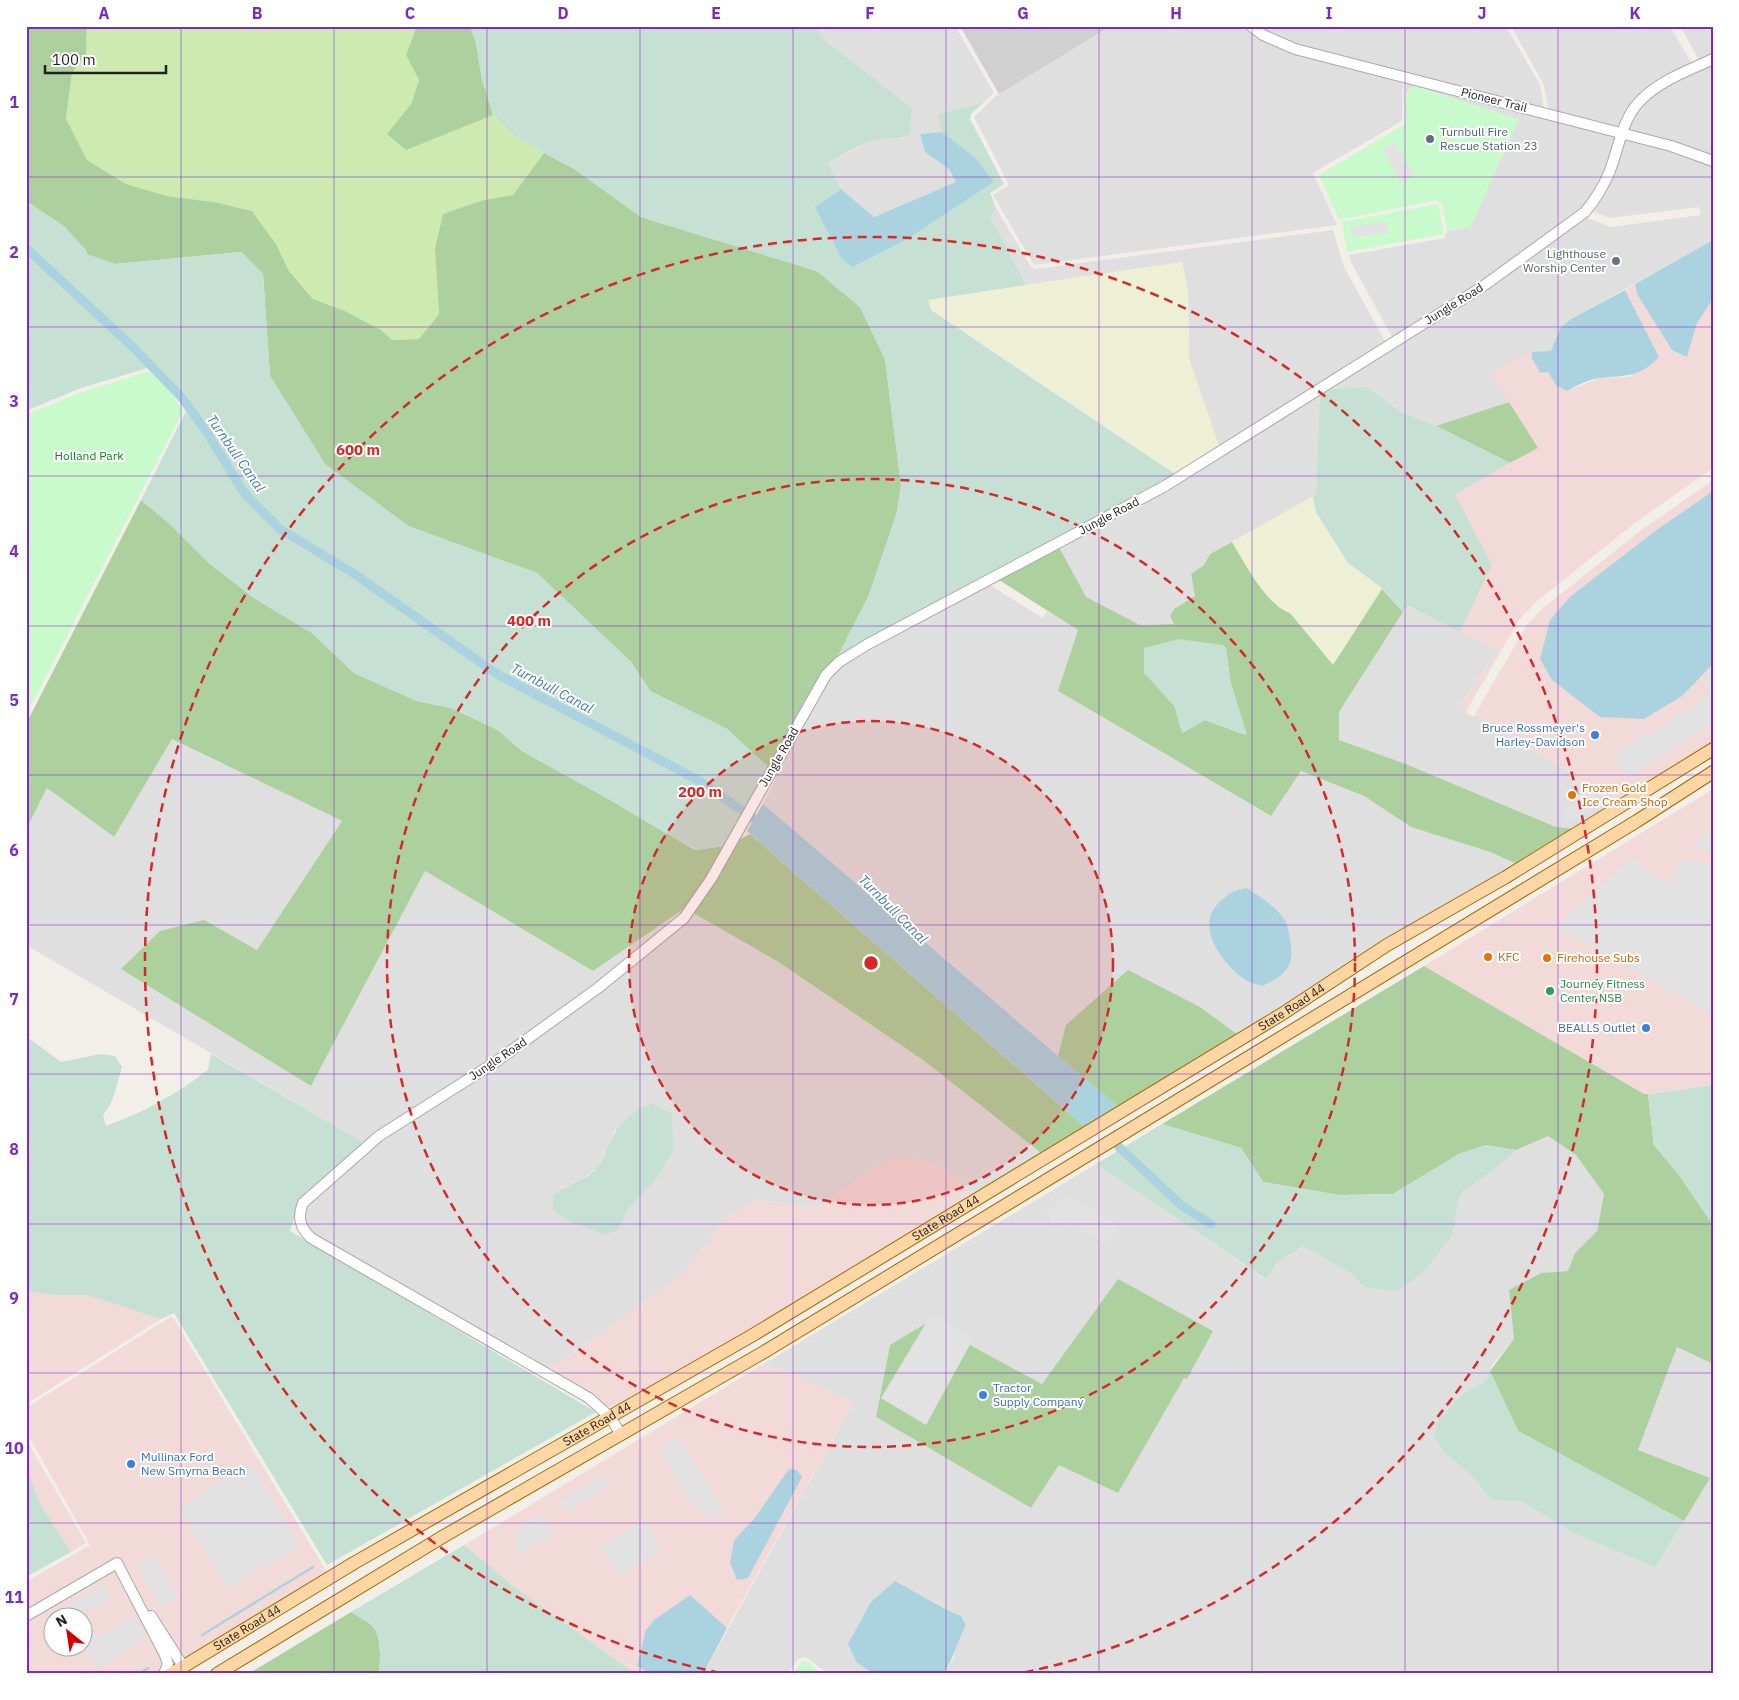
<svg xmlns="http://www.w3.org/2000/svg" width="1739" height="1700" viewBox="0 0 1739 1700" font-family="'IBM Plex Sans',sans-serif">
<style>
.residential{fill:#e0dfdf;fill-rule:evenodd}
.commercial{fill:#f2dad9;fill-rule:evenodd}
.religious{fill:#d0d0d0}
.farmland{fill:#eef0d5}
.grass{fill:#cdebb0}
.forest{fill:#add19e;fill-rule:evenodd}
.wetland{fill:#c6e0d4}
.park{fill:#c8facc}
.parking{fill:#e2e2e2}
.water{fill:#aad3df}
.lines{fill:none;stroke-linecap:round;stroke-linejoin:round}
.stream{stroke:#aad3df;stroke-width:2.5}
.canal{stroke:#aad3df;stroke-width:9}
.tertiary-casing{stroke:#a9a9a9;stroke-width:12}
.primary-casing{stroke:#a06b00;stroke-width:14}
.tertiary{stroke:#fff;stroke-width:10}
.primary{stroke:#fcd6a4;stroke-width:12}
.grid{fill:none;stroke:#7b2cbf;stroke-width:1;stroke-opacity:0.55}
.ring{fill:none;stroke:#d62828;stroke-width:2.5;stroke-dasharray:9 6}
.service-dot{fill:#5c6f8a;stroke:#fff;stroke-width:2}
.worship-dot{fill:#6b7280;stroke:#fff;stroke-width:2}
.shop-dot{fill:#3f7fe0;stroke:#fff;stroke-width:2}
.food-dot{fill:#e8710a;stroke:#fff;stroke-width:2}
.leisure-dot{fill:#2e9e5b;stroke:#fff;stroke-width:2}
.labels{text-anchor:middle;stroke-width:4;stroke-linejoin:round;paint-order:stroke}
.street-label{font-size:12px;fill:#222;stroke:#fff}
.service-label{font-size:12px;fill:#4e5e75;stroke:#fff;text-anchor:start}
.worship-label{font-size:12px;fill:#5b616d;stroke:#fff;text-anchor:end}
.park-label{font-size:12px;fill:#0c8416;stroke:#fff}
.shop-label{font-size:12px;fill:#366cbe;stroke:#fff;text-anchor:end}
.food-label{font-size:12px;fill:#c56008;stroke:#fff;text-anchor:start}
.leisure-label{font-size:12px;fill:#27864d;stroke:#fff;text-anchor:start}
.water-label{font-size:14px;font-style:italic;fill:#4a7aab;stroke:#fff}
.centre{fill:#d62828;stroke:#fff;stroke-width:2.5}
.ring-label{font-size:15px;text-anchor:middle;font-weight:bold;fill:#d62828;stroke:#fff;stroke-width:4;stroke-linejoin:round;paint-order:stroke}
.neatline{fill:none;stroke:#7b2cbf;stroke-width:2}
.grid-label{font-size:16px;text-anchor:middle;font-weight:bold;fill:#7b2cbf}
</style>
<rect width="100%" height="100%" fill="#f2efe9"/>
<g class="residential">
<path d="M816,26H955L994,93L984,102L938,114L942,132L920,134L925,152L949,169L957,182L873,217L841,189L828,163L866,143L879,139H902L910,132L912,108L822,38Z"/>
<path d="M1111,26H1506L1540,85L1545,113L1403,77L1402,121L1313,173L1337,225L1034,265L993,195L1009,185L974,117L999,93Z"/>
<path d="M1511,26H1670L1692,64L1653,84L1639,95L1628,108L1620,128L1549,109L1543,83Z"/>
<path d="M1680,26H1713V53L1699,60Z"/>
<path d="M1713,64V156L1629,130L1636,113L1645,102L1657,92Z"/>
<path d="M1406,82L1617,136L1605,170L1591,198L1581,210L1479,283L1392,337L1352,264L1349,255L1445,238L1447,231L1471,227L1415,86L1406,92Z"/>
<path d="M1625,139L1670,151L1713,166V240L1571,319L1560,328L1551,351L1491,373L1509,402L1436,426L1401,412L1367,387L1327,389L1484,291L1587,218L1611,227L1701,215L1699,207L1610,218L1592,211L1613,175Z"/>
<path d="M996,208L1031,267L1035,269L1333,230L1344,267L1385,341L1219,446L1189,359L1188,293L1182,262L1026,285L989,217Z"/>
<path d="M1320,393L1316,495L1210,554L1204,565L1191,574L1195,596L1174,609L1170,616L1174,624L1140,625L1085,597L1059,547Z"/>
<path d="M990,585L1043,618L1047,611L1078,630L1058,691L1270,816L1300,771L1364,796L1411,827L1490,852L1517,864L1237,1034L1200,1007L1063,1042L1058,1056L763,804L801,729L829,679L842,666L870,648Z"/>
<path d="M1407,606L1498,650L1461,705L1467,710L1466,712L1473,717L1475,714L1575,776L1574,778L1615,805L1577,829L1556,827L1406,764L1339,740V712Z"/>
<path d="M172,739L342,821L257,950L311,1086L425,871L593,971L685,908L681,914L595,985L491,1060L361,1146V1141L26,945V830L47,788L114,837Z"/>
<path d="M693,913L777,961L923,1060L1041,1153L974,1193L932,1162L870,1171L823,1206L805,1207L756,1199L723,1220L686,1272L548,1370L313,1235L304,1221L307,1206L382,1140L496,1067ZM615,1129L657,1178L629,1208L618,1230L561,1188L577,1183L598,1167Z"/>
<path d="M1548,1136L1576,1155L1604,1194L1597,1231L1575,1253L1568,1271L1541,1273L1509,1290L1514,1339L1493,1364L1485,1381L1463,1394L1444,1452L1472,1475L1492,1500L1523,1502L1573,1533L1657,1566L1710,1478L1638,1450L1677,1347L1713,1364V1674H943L954,1658L955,1646L966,1625L961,1616L947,1610L895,1581L857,1663L874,1674H828L806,1657L798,1659L787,1674H703L853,1403L790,1372L762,1365L1096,1164L1265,1279L1277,1263L1303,1246L1350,1273L1365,1287L1453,1234L1458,1203L1463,1191L1494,1170L1519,1147ZM1118,1279L1187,1379L1184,1377L1059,1465L1031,1508L876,1417L890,1345L928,1322L1042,1384Z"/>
</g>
<g class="commercial">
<path d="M1635,284L1637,294L1687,357L1697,323L1713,299V468L1635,523L1536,602L1519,620L1467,710L1461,705L1498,650L1460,632L1492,565L1454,494L1538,448L1490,373L1532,352L1533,359L1567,391L1600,378L1629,377L1659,357L1625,290Z"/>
<path d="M1713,480V491L1655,531L1571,596L1585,704L1600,717L1703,674L1713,664V741L1615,805L1574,778L1575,776L1475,714L1527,625L1542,609L1640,531Z"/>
<path d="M1713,789V1085L1644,1094L1424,966Z"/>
<path d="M896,1156L932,1162L974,1193L641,1395L607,1408L591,1395L548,1370L686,1272L723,1220L756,1199L805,1207L823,1206L870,1171Z"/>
<path d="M26,1291L53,1295H87L161,1319L26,1404Z"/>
<path d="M172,1316L331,1579L173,1674H26V1582L90,1545L26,1431V1408ZM52,1618H82V1648H52Z"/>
<path d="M762,1365L790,1372L853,1403L727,1628L689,1595L637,1666L651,1674H636L517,1589L464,1545ZM775,1491L730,1563L734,1540L754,1519Z"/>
<path d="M26,1439L86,1543L71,1552L39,1502L26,1465Z"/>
</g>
<path class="religious" d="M960,26H1111L999,94Z"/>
<g class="farmland">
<path d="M1182,262L1188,293L1189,359L1219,446L1175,474L932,310L928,300Z"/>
<path d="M1313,496L1316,512L1348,563L1382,589L1333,665L1290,614L1280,610L1247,568L1232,542Z"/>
</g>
<path class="grass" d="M87,26H417L406,55L419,80L411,104L387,135L454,130L493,115L516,138L544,153L513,195L484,200L435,249L439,314L419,339L392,340L381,330L345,311L313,299L289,271L276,244L252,211L214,202L167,196L126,184L87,160L66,119L72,73L86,54Z"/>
<g class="forest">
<path d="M26,26H87L86,54L72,73L66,119L87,160L126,184L167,196L214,202L252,211L276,244L289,271L313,299L345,311L381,330L392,340L419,339L439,314L435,249L443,214L484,200L513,195L544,153L573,168L641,217L817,271L860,307L885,359L901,485L897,512L869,595L837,658L822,673L768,767L727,729L650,691L631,662L537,573L408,526L325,464L270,376L263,274L241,252L115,264L86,254L65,227L26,201Z"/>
<path d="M417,26H470L476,43L482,79L493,115L406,150L387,134L411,104L419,80L406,55Z"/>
<path d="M1509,402L1538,448L1510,463L1436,426Z"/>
<path d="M141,500L169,523L210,564L254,598L312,633L354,673L417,701L451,708L498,730L522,751L605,797L695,850L724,846L707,876L685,908L593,971L425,871L311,1086L121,969L160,931L204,920L257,950L342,821L172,739L114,837L47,788L26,830V724Z"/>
<path d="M1232,542C1244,562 1267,606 1290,613L1333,665L1382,589L1403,612L1339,712V740L1406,764L1556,827L1577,829L1517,864L1490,852L1411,827L1364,796L1301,771L1271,816L1058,691L1078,630L999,580L1059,547L1086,597L1140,625L1174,624L1170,616L1174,609L1195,596L1191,574L1204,565L1210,554ZM1226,648L1230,680L1246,735L1205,720L1182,733L1175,707Z"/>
<path d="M750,834L1085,1127L1041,1153L923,1060L777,961L693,913L737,841Z"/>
<path d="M1424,966L1644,1094H1648L1654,1145L1679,1175L1713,1225V1364L1677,1347L1638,1450L1710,1478L1684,1521L1518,1431L1490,1371L1514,1339L1509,1290L1541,1273L1568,1271L1575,1253L1597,1231L1604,1194L1576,1155L1548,1136L1516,1150L1486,1145L1459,1154L1393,1194L1339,1195L1263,1182L1241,1148L1162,1124Z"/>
<path d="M1128,970L1200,1007L1237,1034L1118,1107L1058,1056L1066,1025Z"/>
<path d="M1118,1279L1213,1331L1187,1379L1184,1378L1118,1493L1059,1465L1031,1508L876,1417L890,1345L928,1322L1042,1384Z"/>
<path d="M351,1612C374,1626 379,1626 380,1654C380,1661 380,1667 378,1674H248Z"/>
</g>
<g class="wetland">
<path d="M470,26H816L822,38L912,108L910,133C897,143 891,136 877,140C860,143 843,155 828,163L841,189L816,207L853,267L906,240L994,182L976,158L942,132L938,114L984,102L971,114L970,119L1004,184L990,193L996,208L990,217L1026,285L928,300L931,310L1175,474L988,574L837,658L869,595L897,512L901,485L885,359L860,307L817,271L641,217L573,168L516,138L493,115L482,79L476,43Z"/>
<path d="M26,201L65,227L87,251V254L115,264L241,252L263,274L270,376L325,464L408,526L537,573L631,662L650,691L727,729L768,767L724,846L696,850L605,797L522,751L498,730L451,708L417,701L354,673L312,633L254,598L210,564L169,523L141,500L186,411L173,391L151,367L78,389L26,411Z"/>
<path d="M1367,387L1401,412L1436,426L1510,463L1455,494L1492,565L1460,632L1408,606L1403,612L1382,588L1348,563L1316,512L1313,497L1316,495L1320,393L1327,389Z"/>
<path d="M1179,639L1223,645L1226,648L1230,680L1247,735L1205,720L1182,733L1175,707L1144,673V648Z"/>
<path d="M26,1036L61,1062L101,1054L115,1056L122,1067C116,1085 115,1101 103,1115L106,1126C143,1113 178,1093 208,1070L211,1054L361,1141V1146L300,1200L290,1231L596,1412L327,1565L174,1313L161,1319L87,1295H53L26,1291Z"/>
<path d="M1713,1085V1225L1679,1175L1654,1145L1648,1094Z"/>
<path d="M651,1103L672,1114L673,1151L657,1178L629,1208L618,1230L606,1235L567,1220L553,1209V1195C566,1184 588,1181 598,1166C603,1160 605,1152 608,1145C618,1124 631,1112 651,1103Z"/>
<path d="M1162,1124L1241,1148L1263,1182L1339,1195L1393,1194L1459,1154L1486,1145L1516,1150L1494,1170L1463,1191L1458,1203L1453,1234L1423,1273L1396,1291L1365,1287L1350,1273L1303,1246L1277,1263L1266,1279L1096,1164Z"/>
<path d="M1490,1371L1518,1431L1684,1521L1656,1567L1573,1533L1523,1502L1492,1500L1472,1476L1444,1452L1434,1437L1438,1421L1463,1394L1485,1381Z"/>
<path d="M26,1465L39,1502L71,1552L26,1577Z"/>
<path d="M464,1545L517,1589L636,1674H378C380,1667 380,1661 380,1654C379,1626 374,1626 351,1612Z"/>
</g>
<g class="park">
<path d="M1415,86L1519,119L1471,227L1447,231L1442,204L1437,200L1339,220L1319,175L1405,124L1406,92Z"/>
<path d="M1438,204L1444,234L1347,252L1342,222Z"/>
<path d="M150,371L171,393L183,411L26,715V415L79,393Z"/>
<path d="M806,1661L822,1674H792L801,1662Z"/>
</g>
<g class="parking">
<path d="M1395,142L1414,175L1401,183L1382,149Z"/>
<path d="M1387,222L1388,233L1353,237L1351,226Z"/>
<path d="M1713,666V723L1625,779L1614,753L1646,733L1648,736L1710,694L1703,682L1707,677L1706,672Z"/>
<path d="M1570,779L1595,793L1594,806L1567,822L1560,813L1571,805L1574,806L1583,792L1568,784Z"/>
<path d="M1713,827V853L1692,847Z"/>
<path d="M1633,857L1649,874L1666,882L1676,873L1679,859L1713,865V1015L1555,926Z"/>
<path d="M1066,1197H1074L1119,1226L1106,1245L1067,1220L1055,1227L1045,1211Z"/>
<path d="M932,1313L973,1339L926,1425L881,1398Z"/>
<path d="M679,1438L725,1512L710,1520L703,1509L697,1512L659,1449Z"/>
<path d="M251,1464L300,1546L227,1589L179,1507Z"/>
<path d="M604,1474L611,1484L567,1512L561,1501Z"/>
<path d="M541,1514L554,1535L521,1555L514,1544L520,1541L514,1531Z"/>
<path d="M644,1520L662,1551L619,1577L600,1547Z"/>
<path d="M154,1554L178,1598L161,1607L137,1564Z"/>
<path d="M103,1585L110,1598L84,1614L98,1638L134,1617L146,1638L97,1669L83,1646L82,1618L65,1617L60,1609Z"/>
</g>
<g class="water">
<path d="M942,132L976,158L994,182L906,240L853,267L842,259L815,207L841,189L874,217L956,182L949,169L925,152L920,134Z"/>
<path d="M1713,240V299L1697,323L1687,357L1672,350L1637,294L1635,284Z"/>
<path d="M1625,290L1659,357C1639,378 1626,375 1601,378C1589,379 1578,385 1567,391L1556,385L1548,372L1540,373L1532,358V352L1551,351L1560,328L1571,319Z"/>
<path d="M1713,491V664L1682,696L1644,719L1600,717L1552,680L1540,659L1550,620L1571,596L1655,531Z"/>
<path d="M763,804L1118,1107L1085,1127L747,831Z"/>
<path d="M1247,888C1260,897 1277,907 1285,921C1288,925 1289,934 1290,939C1295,967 1286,975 1262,986C1257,984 1249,983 1244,979C1220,961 1192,923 1223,899C1231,892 1236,890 1247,888Z"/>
<path d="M789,1469L797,1470L802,1477L748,1578L737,1580L730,1563L734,1540L754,1519Z"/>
<path d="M895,1581L947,1610L961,1616L966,1625C957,1642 954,1658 943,1674H874L857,1663L848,1644L871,1602Z"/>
<path d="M690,1595L727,1628L703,1674H651L637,1666L646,1630L654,1620Z"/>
</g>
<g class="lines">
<g class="stream">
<path d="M202,1635L313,1567"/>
<path d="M139,1674L148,1668"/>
</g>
<g class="canal">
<path d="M26,248L135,349L183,399L208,434L244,493L280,529L353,573L497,674L698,780L763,825"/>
<path d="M1118,1146L1182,1206L1211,1224"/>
</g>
<defs>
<g id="tertiary">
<path d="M1251,26L1263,35L1295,49L1671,146L1713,161"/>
<path d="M621,1435L611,1418L589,1398L311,1238C300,1228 297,1217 303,1203L379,1136L494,1063L598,988L684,918L711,879L826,675L839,662L868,644L1165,486L1482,287L1585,212C1595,200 1603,187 1609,173C1619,149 1622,117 1642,99C1661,80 1690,70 1713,59"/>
<path d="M26,1616L117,1563L165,1655L168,1664L164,1674"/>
<path d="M151,1616L183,1666"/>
</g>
<g id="primary">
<path id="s1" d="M171,1674L354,1563L753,1335L1282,1014L1387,945L1506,877L1713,749"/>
<path d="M217,1674L444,1536L764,1352L1637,821L1713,772"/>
</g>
</defs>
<use href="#tertiary" class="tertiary-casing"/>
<use href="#primary" class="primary-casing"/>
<use href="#tertiary" class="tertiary"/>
<use href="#primary" class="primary"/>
</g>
<path class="grid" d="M181,26V1674M334,26V1674M487,26V1674M640,26V1674M793,26V1674M946,26V1674M1099,26V1674M1252,26V1674M1405,26V1674M1558,26V1674M26,177H1713M26,327H1713M26,476H1713M26,626H1713M26,775H1713M26,925H1713M26,1074H1713M26,1224H1713M26,1373H1713M26,1523H1713"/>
<circle cx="871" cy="963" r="242" fill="#d62828" fill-opacity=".12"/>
<g class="ring">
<circle cx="871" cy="963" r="242"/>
<circle cx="871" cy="963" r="484"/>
<path d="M720 1673A726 726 0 1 1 1022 1673"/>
</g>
<circle class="service-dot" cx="1430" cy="139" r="5"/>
<circle class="worship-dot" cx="1616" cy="261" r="5"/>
<g class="shop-dot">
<circle cx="1595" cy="735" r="5"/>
<circle cx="1646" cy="1028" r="5"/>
<circle cx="983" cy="1395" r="5"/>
<circle cx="131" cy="1464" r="5"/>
</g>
<g class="food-dot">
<circle cx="1572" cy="795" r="5"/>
<circle cx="1488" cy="957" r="5"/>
<circle cx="1547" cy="958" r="5"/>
</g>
<circle class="leisure-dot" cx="1550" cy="991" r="5"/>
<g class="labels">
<g class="street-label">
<text transform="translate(1494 100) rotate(14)" y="4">Pioneer Trail</text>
<text transform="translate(1454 304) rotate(-32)" y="4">Jungle Road</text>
<text transform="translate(1109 516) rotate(-28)" y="4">Jungle Road</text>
<text transform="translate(779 757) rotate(-60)" y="4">Jungle Road</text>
<text dy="4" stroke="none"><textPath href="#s1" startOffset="1304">State Road 44</textPath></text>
<text transform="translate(498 1059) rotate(-34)" y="4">Jungle Road</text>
<text dy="4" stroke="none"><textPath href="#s1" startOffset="899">State Road 44</textPath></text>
<text dy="4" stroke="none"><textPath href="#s1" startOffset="494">State Road 44</textPath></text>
<text dy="4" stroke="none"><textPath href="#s1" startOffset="89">State Road 44</textPath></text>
</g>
<g class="service-label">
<text x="1440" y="136">Turnbull Fire<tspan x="1440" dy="14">Rescue Station 23</tspan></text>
</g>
<g class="worship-label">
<text x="1606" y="258">Lighthouse<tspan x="1606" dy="14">Worship Center</tspan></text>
</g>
<g class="park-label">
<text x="89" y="460">Holland Park</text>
</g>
<g class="shop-label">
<text x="1585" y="732">Bruce Rossmeyer's<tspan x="1585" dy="14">Harley-Davidson</tspan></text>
<text x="1636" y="1032">BEALLS Outlet</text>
<text x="993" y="1392" text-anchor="start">Tractor<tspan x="993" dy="14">Supply Company</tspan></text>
<text x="141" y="1461" text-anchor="start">Mullinax Ford<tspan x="141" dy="14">New Smyrna Beach</tspan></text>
</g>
<g class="food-label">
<text x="1582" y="792">Frozen Gold<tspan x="1582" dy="14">Ice Cream Shop</tspan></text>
<text x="1498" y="961">KFC</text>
<text x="1557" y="962">Firehouse Subs</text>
</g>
<g class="leisure-label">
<text x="1560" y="988">Journey Fitness<tspan x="1560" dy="14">Center NSB</tspan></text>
</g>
<g class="water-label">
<text transform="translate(236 453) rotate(55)" y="5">Turnbull Canal</text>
<text transform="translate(552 688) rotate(28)" y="5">Turnbull Canal</text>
<text transform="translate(893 909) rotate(45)" y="5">Turnbull Canal</text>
</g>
</g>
<circle cx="871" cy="963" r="8" class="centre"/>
<g class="ring-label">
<text x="358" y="455">600 m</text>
<text x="529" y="626">400 m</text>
<text x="700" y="797">200 m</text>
</g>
<rect width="1739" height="1700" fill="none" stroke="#ffffff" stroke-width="55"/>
<g transform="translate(68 1632) rotate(330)"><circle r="24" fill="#ffffff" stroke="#a7a7a7"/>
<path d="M0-4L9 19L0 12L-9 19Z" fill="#d40000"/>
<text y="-8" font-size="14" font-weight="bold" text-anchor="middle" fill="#222222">N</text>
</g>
<path d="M45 65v8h121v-8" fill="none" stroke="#222222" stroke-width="2.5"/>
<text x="52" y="65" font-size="15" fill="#222222" stroke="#ffffff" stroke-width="4" paint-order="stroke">100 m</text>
<rect x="28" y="28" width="1684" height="1644" class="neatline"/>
<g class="grid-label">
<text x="104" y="19">A</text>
<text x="257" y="19">B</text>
<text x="410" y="19">C</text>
<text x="563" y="19">D</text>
<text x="716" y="19">E</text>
<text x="870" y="19">F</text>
<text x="1023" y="19">G</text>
<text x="1176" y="19">H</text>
<text x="1329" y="19">I</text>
<text x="1482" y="19">J</text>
<text x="1635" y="19">K</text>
<text x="14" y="108">1</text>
<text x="14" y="258">2</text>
<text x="14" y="407">3</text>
<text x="14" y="557">4</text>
<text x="14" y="706">5</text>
<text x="14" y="856">6</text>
<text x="14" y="1005">7</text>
<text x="14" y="1155">8</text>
<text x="14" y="1304">9</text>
<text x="14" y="1454">10</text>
<text x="14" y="1603">11</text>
</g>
</svg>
